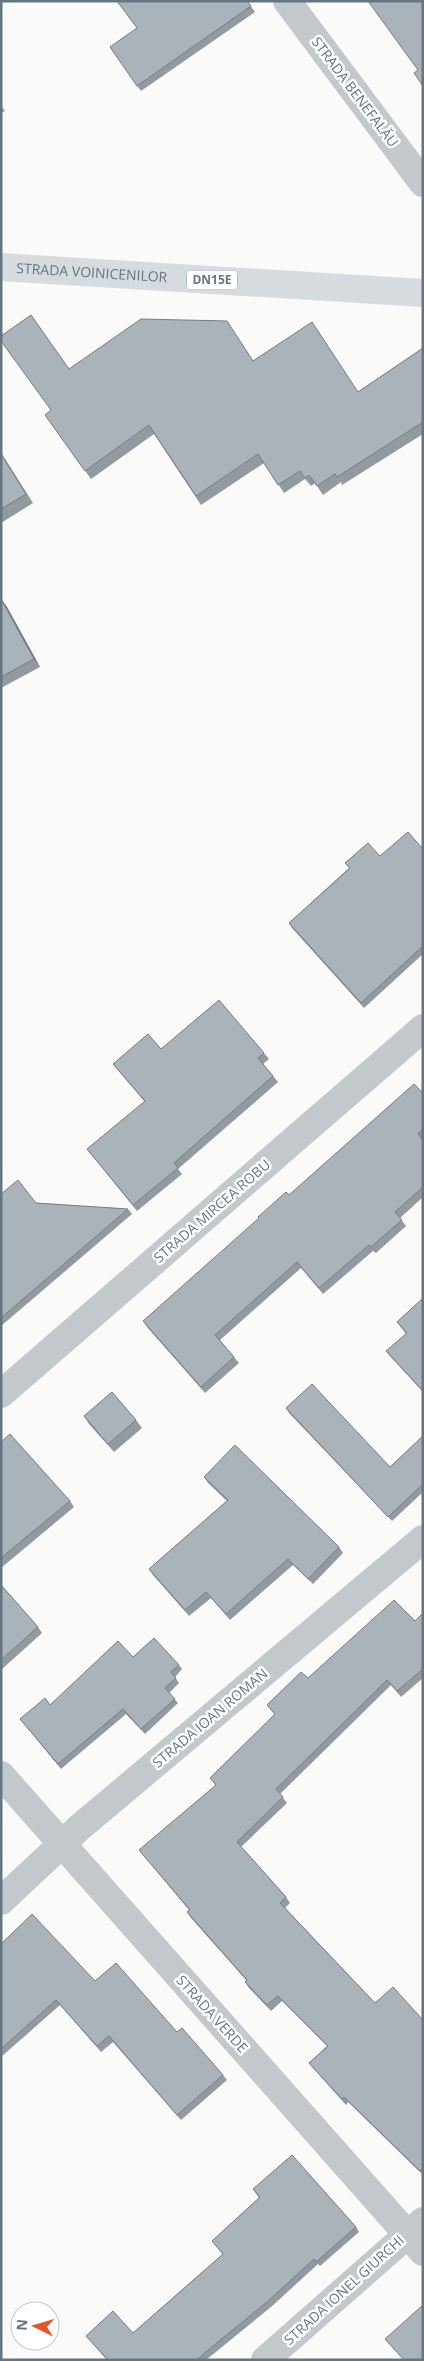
<svg xmlns="http://www.w3.org/2000/svg" width="424" height="2361" viewBox="0 0 424 2361" font-family="'Open Sans',sans-serif">
<style>
.lines{fill:none;stroke-linecap:round;stroke-linejoin:round}
.street{stroke:#c3c8cc;stroke-width:28}
.primary{stroke:#d6dbdf;stroke-width:28}
.wall{fill:#929a9f}
.shaded-wall{fill:#777d82}
.building{fill:#aab3b9;stroke:#777d82}
.labels{text-anchor:middle;stroke-width:5;stroke-linejoin:round;paint-order:stroke}
.shield{fill:#fff;stroke:#939fa8;stroke-width:1}
.shield-label{font-size:12px;font-weight:bold;fill:#657683}
.street-label{font-size:14px;fill:#657683;stroke:#fff}
</style>
<rect width="100%" height="100%" fill="#fafaf8"/>
<g class="lines">
<g class="street">
<path d="M287,1L423,183"/>
<path d="M1,1394L423,1028"/>
<path d="M1,1775L423,2252"/>
<path d="M1,1901L80,1827L423,1539"/>
<path d="M265,2360L423,2221"/>
</g>
<path class="primary" id="s1" d="M1,267L423,293"/>
</g>
<g class="wall">
<path d="M247,1L255,12L141,91L110,47L137,28Z"/>
<path d="M1,106L5,111L1,113Z"/>
<path d="M423,348V434L342,485L341,482L323,495L315,483L311,486L305,479L284,493L264,463L201,505L154,434L91,479L45,415L51,411L69,369L254,360L358,392Z"/>
<path d="M1,453L33,503L1,523Z"/>
<path d="M1,599L7,607L40,667L1,688Z"/>
<path d="M423,849V954L364,1008L292,928L289,923L349,868L345,863Z"/>
<path d="M161,1049L264,1053L269,1059L263,1064L278,1082L178,1169L182,1174L137,1211L87,1149L145,1102L118,1070L113,1064Z"/>
<path d="M423,1093V1197L400,1218L406,1226L376,1253L373,1251L323,1294L301,1268L220,1340L234,1357L239,1363L205,1393L147,1327L143,1321L289,1195Z"/>
<path d="M1,1194L36,1203L128,1209L132,1214L1,1326Z"/>
<path d="M423,1298V1392L390,1356L386,1351L406,1334L397,1322Z"/>
<path d="M286,1408L390,1467L423,1436V1492L392,1521L289,1413Z"/>
<path d="M84,1416L136,1420L142,1428L114,1452L89,1424Z"/>
<path d="M1,1442L70,1501L74,1507L1,1568Z"/>
<path d="M204,1477L339,1547L343,1553L313,1584L293,1565L230,1620L211,1598L189,1616L153,1575L149,1569L227,1501L208,1483Z"/>
<path d="M1,1585L38,1627L42,1633L1,1670Z"/>
<path d="M423,1613V1678L401,1697L391,1685L280,1794L287,1803L241,1847L286,1897L290,1903L285,1908L375,2003L423,2020V2175L348,2102L346,2105L313,2068L309,2063L327,2046L282,2001L271,2011L249,1988L245,1982L246,1980L191,1918L187,1912L189,1910L139,1850L216,1786L210,1778L275,1715L267,1705L308,1678L415,1621Z"/>
<path d="M133,1657L179,1665L182,1669L175,1677L179,1683L169,1693L178,1703L145,1734L126,1714L61,1769L20,1719L50,1705Z"/>
<path d="M1,1944L95,1981L177,2032L223,2075L227,2080L181,2120L113,2042L101,2052L60,2005L1,2057Z"/>
<path d="M253,2189L356,2227L359,2232L320,2266L318,2264L271,2307L206,2360H107L86,2336L133,2333L223,2254L212,2241L259,2198Z"/>
</g>
<g class="shaded-wall">
<path d="M1,453L33,503L1,454Z"/>
<path d="M1,599L7,607L40,667L34,659Z"/>
</g>
<g class="building">
<path d="M117,1H247L251,6L137,86L110,47L137,28Z"/>
<path d="M368,1H423V86L414,73L418,70Z"/>
<path d="M31,315L69,369L141,319L227,321L253,361L312,322L358,392L423,348V422L337,477L335,474L317,486L309,475L305,478L300,471L278,485L258,454L196,496L149,425L85,471L45,415L51,410L1,341V336Z"/>
<path d="M1,454L26,494L1,509Z"/>
<path d="M1,599L34,659L1,677Z"/>
<path d="M408,832L423,849V946L361,1003L289,923L350,868L345,863L368,843L380,856Z"/>
<path d="M219,1000L264,1053L258,1058L273,1076L174,1163L178,1168L133,1205L87,1149L145,1101L113,1064L148,1034L161,1049Z"/>
<path d="M414,1084L423,1093V1129L418,1134L423,1140V1187L395,1212L402,1220L371,1247L369,1245L319,1288L297,1262L215,1335L234,1357L201,1387L143,1321L259,1218L258,1217L286,1192L289,1195Z"/>
<path d="M18,1180L36,1203L128,1209L1,1318V1194Z"/>
<path d="M423,1298V1391L386,1351L407,1333L397,1322Z"/>
<path d="M312,1384L390,1467L423,1436V1484L388,1517L286,1408Z"/>
<path d="M112,1392L136,1420L108,1444L84,1416Z"/>
<path d="M10,1434L70,1501L1,1558V1442Z"/>
<path d="M235,1445L339,1547L308,1579L288,1559L226,1614L206,1592L185,1610L149,1569L228,1500L204,1477Z"/>
<path d="M1,1585L38,1627L1,1660Z"/>
<path d="M394,1600L415,1621L423,1613V1669L397,1691L387,1680L276,1789L283,1797L237,1842L286,1897L280,1903L375,2003L393,1987L423,2020V2168L420,2171L344,2097L342,2099L309,2063L328,2046L278,1996L267,2005L245,1982L247,1980L187,1912L190,1910L139,1850L216,1785L210,1778L275,1714L267,1705L301,1672L308,1678Z"/>
<path d="M154,1638L179,1665L171,1672L176,1678L165,1688L175,1699L141,1729L123,1709L58,1764L20,1719L45,1698L50,1705L118,1641L133,1657Z"/>
<path d="M32,1914L95,1981L116,1963L177,2032L182,2028L223,2075L177,2115L109,2036L97,2046L56,2000L1,2049V1944Z"/>
<path d="M292,2155L356,2227L316,2262L314,2259L267,2302L207,2351L197,2360H108L86,2336L113,2311L133,2333L223,2254L212,2241L260,2197L253,2189Z"/>
<path d="M423,2305V2360H404L385,2339Z"/>
</g>
<g class="labels">
<rect class="shield" x="187" y="270.5" width="50" height="19" rx="4"/>
<g class="shield-label">
<text x="212" y="284">DN15E</text>
</g>
<g class="street-label">
<text transform="translate(355 92) rotate(53)" y="5">STRADA BENEFALĂU</text>
<text dy="5" stroke="none"><textPath href="#s1" startOffset="91">STRADA VOINICENILOR</textPath></text>
<text transform="translate(212 1211) rotate(-41)" y="5">STRADA MIRCEA ROBU</text>
<text transform="translate(210 1718) rotate(-40)" y="5">STRADA IOAN ROMAN</text>
<text transform="translate(212 2014) rotate(48)" y="5">STRADA VERDE</text>
<text transform="translate(344 2290) rotate(-42)" y="5">STRADA IONEL GIURCHI</text>
</g>
</g>
<rect width="424" height="2361" fill="none" stroke="#657683" stroke-width="5"/>
<g transform="translate(35 2326) rotate(275)"><circle r="24" fill="#ffffff" stroke="#c1c8cd"/>
<path d="M0-4L9 19L0 12L-9 19Z" fill="#e4572e"/>
<text y="-8" font-size="14" font-weight="bold" text-anchor="middle" fill="#657683">N</text>
</g>
</svg>
